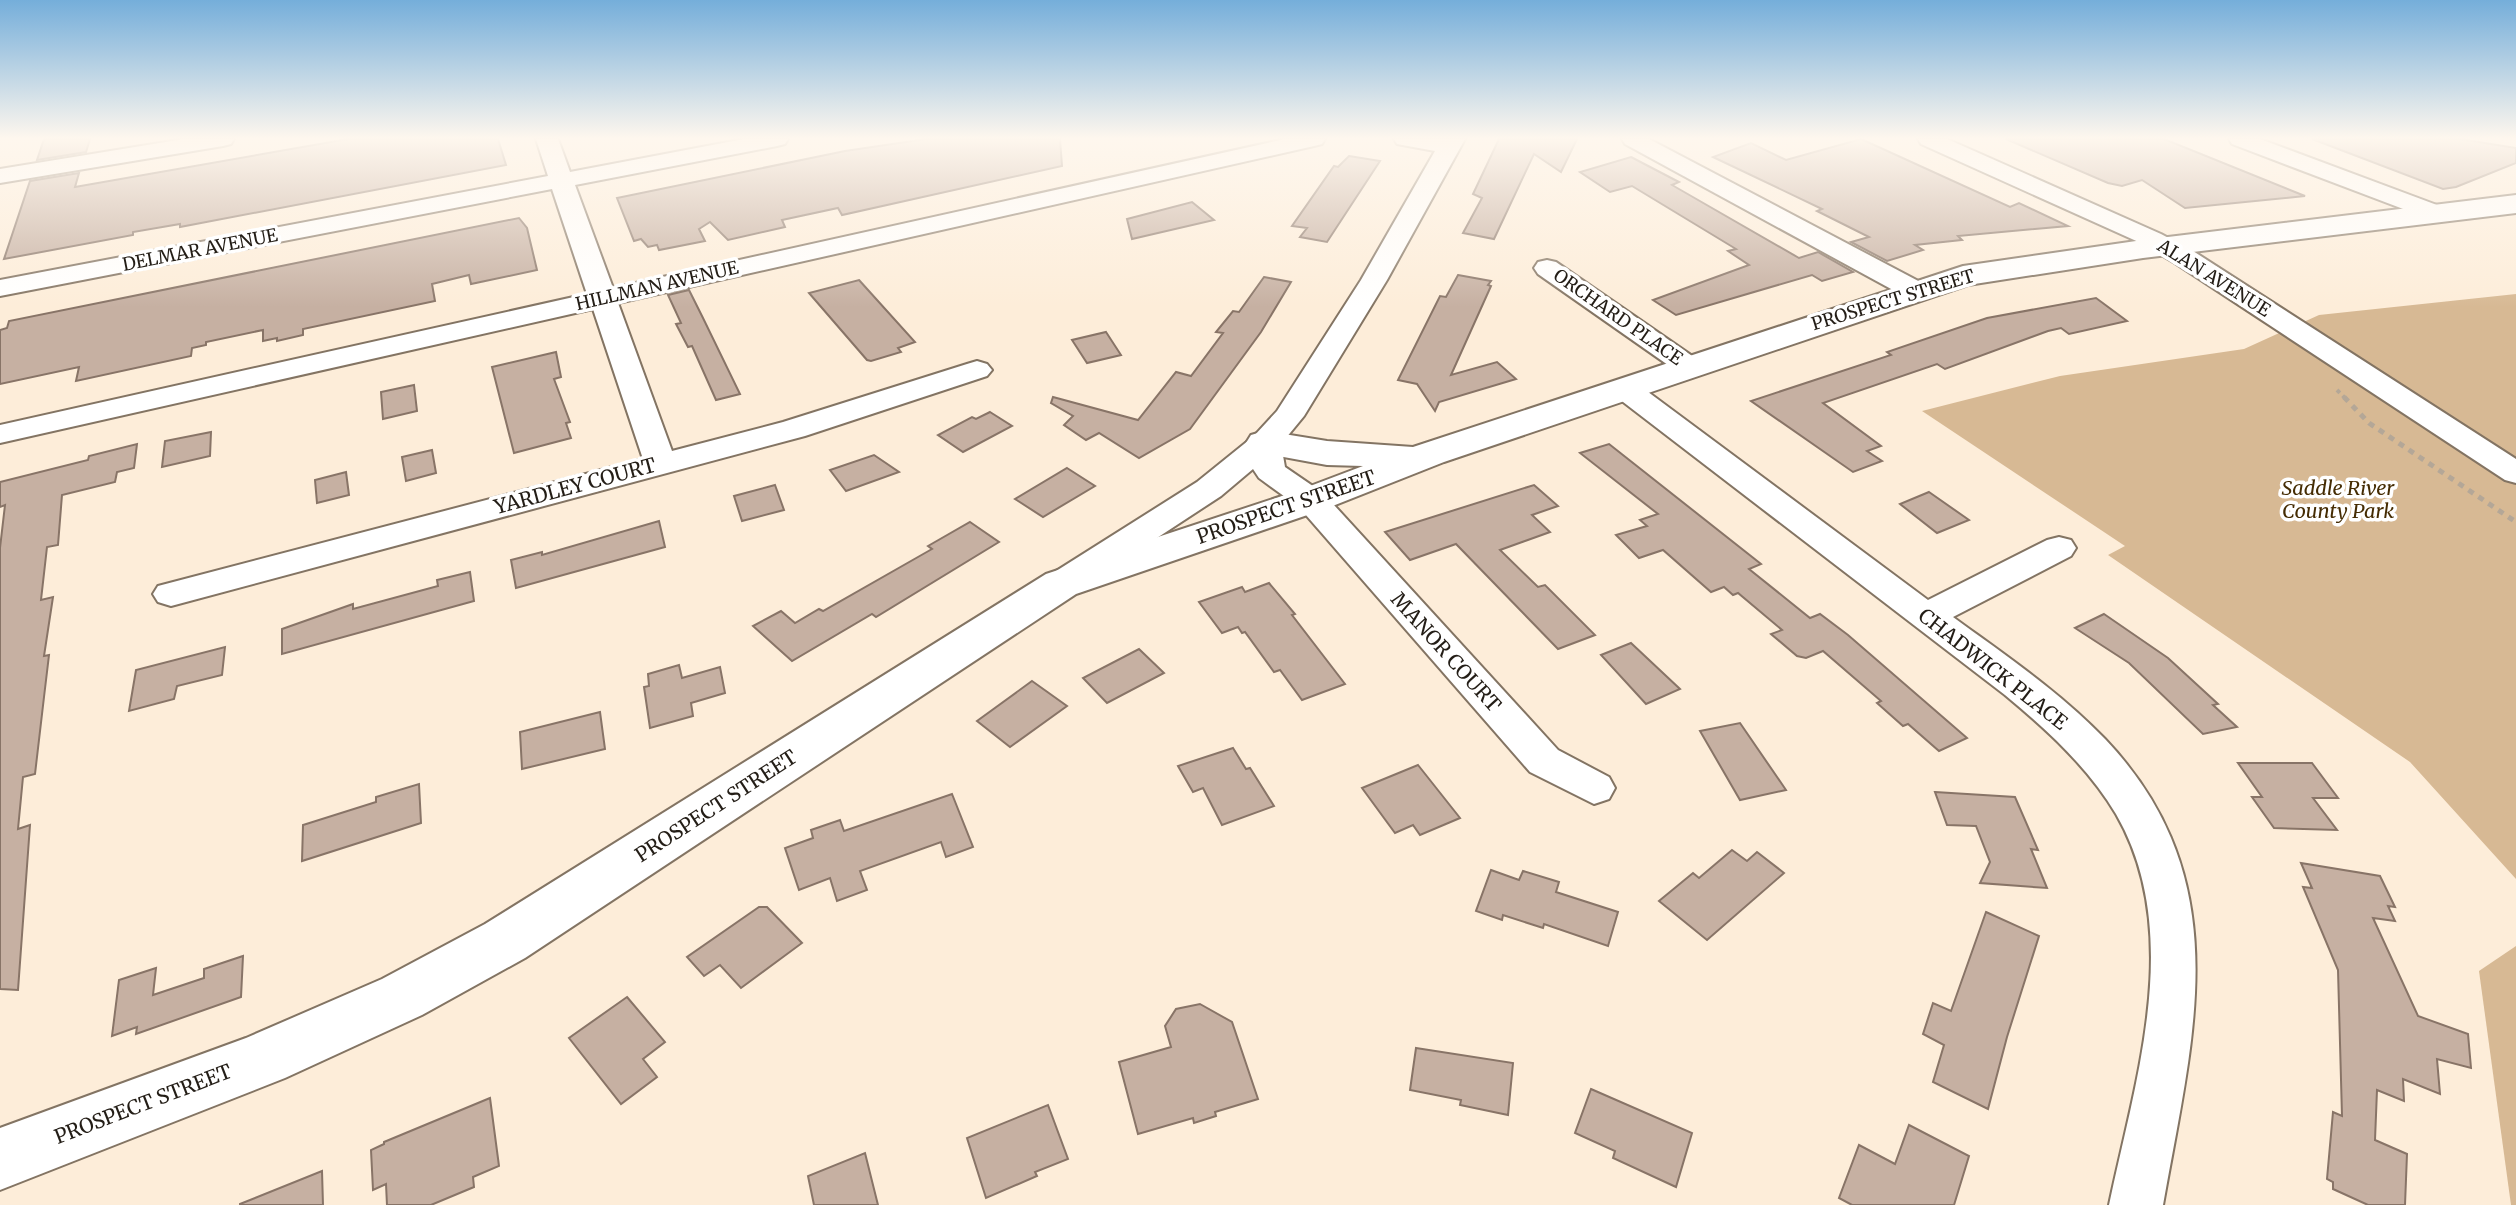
<svg xmlns="http://www.w3.org/2000/svg" width="2516" height="1205" viewBox="0 0 2516 1205" font-family="Merriweather,serif">
<style>
.green{fill:#d7b994}
.building{fill:#c6b0a2;stroke:#887467;stroke-width:2}
.lines{fill:none;stroke-linecap:round;stroke-linejoin:round}
.minor-casing{stroke:#837463;stroke-width:4}
.major-casing{stroke:#837463;stroke-width:4}
.path-far1{stroke:#b4a797;stroke-width:4;stroke-dasharray:4 4;stroke-linecap:butt}
.path{stroke:#b4a797;stroke-width:5;stroke-dasharray:6 6;stroke-linecap:butt}
.minor{fill:#fff;fill-rule:evenodd}
.major{fill:#fff;fill-rule:evenodd}
.labels{text-anchor:middle;stroke-width:7;stroke-linejoin:round;paint-order:stroke}
.far-street-label{font-size:18px;fill:#231d16;stroke:#fff}
.street-label{font-size:20px;fill:#231d16;stroke:#fff}
.park-label{font-size:20px;font-style:italic;fill:#452c03;stroke:#fff}
</style>
<rect width="100%" height="100%" fill="#fdedd9"/>
<g class="green">
<path d="M2516,294V879L2410,762L2108,555L2125,546L1922,411L2060,376L2244,349L2319,315Z"/>
<path d="M2516,946V1205H2511L2479,971Z"/>
</g>
<g class="building">
<path d="M44,139H90L86,152L37,160Z"/>
<path d="M348,139H498L506,165L180,227V224L133,232V235L4,259L30,181L79,173L75,187Z"/>
<path d="M926,139H1060L1062,166L842,215L838,208L782,220L785,227L728,240L710,222L699,229L705,241L659,250L657,245L648,247L641,239L634,241L617,198L845,151Z"/>
<path d="M1499,139H1577L1561,172L1534,154L1494,239L1463,233L1482,198L1473,194Z"/>
<path d="M1861,139L2010,207L2019,203L2068,226L1958,236L1962,240L1915,245L1923,250L1887,261L1851,242L1869,237L1817,211L1822,209L1713,157L1751,143L1786,160Z"/>
<path d="M2006,139H2164L2305,196L2185,208L2142,180L2122,186L2108,183Z"/>
<path d="M2312,139H2460L2516,148V163L2456,187L2443,189Z"/>
<path d="M1349,156L1380,161L1327,242L1300,237L1307,228L1292,226L1334,166L1338,167Z"/>
<path d="M1631,157L1679,182L1672,185L1799,258L1818,252L1853,272L1822,281L1812,275L1676,315L1653,300L1749,265L1728,251L1736,249L1632,186L1610,192L1580,172Z"/>
<path d="M1192,202L1214,220L1132,239L1127,219Z"/>
<path d="M519,218L527,228L537,270L471,284L469,275L432,284L435,301L303,329V335L277,341V338L263,341V330L206,342V345L192,348L191,356L76,381L79,367L0,384V330L7,328L9,321Z"/>
<path d="M1458,275L1491,281L1488,285L1491,286L1451,375L1497,362L1516,379L1439,402L1435,411L1417,384L1398,380L1440,296L1446,297Z"/>
<path d="M1264,277L1291,282L1261,332L1190,429L1139,458L1099,433L1086,440L1064,425L1073,416L1051,403L1053,397L1138,420L1176,372L1191,376L1223,333L1216,332L1233,311L1239,312Z"/>
<path d="M859,280L915,342L898,348L901,352L871,361L867,360L809,293Z"/>
<path d="M689,290L703,318L740,394L716,400L692,346L688,347L676,324L681,323L668,295Z"/>
<path d="M2096,298L2127,321L2069,334L2061,328L2048,331L1945,369L1937,364L1823,403L1881,446L1867,451L1882,461L1853,472L1751,401L1891,355L1887,352L1987,318Z"/>
<path d="M1106,332L1121,355L1087,363L1072,340Z"/>
<path d="M556,352L561,377L554,379L570,422L566,423L571,438L514,453L492,367Z"/>
<path d="M414,385L417,411L383,419L381,392Z"/>
<path d="M990,412L1012,426L963,452L938,435L972,417L976,419Z"/>
<path d="M211,432L210,456L162,467L165,441Z"/>
<path d="M137,444L134,468L117,472L115,482L62,495L58,545L47,547L41,600L53,597L44,656L49,655L44,697L35,774L23,777L18,829L30,825L18,990L0,989V548L5,505L0,507V482L88,460L89,456Z"/>
<path d="M1609,444L1761,564L1749,569L1810,618L1820,614L1848,635L1967,738L1939,751L1908,724L1903,726L1877,703L1881,701L1823,651L1806,658L1797,656L1771,634L1782,630L1738,593L1733,595L1724,587L1711,592L1663,550L1639,558L1616,535L1647,526L1640,520L1658,514L1580,453Z"/>
<path d="M432,450L436,473L406,481L402,457Z"/>
<path d="M874,455L899,472L846,491L830,470Z"/>
<path d="M1067,468L1095,486L1043,517L1015,499Z"/>
<path d="M346,472L349,495L317,503L315,480Z"/>
<path d="M775,485L784,510L742,521L734,496Z"/>
<path d="M1534,485L1558,506L1532,515L1550,532L1500,550L1538,587L1545,585L1595,635L1558,649L1456,544L1410,560L1385,532Z"/>
<path d="M1929,492L1969,520L1937,533L1900,504Z"/>
<path d="M659,521L665,547L516,588L511,560L542,552V555Z"/>
<path d="M970,522L999,542L876,617L872,614L792,661L753,626L781,611L795,623L819,609L823,611L932,549L928,546Z"/>
<path d="M470,572L474,601L282,654V629L353,604V609L438,586L437,580Z"/>
<path d="M1269,583L1295,614L1292,615L1345,684L1302,700L1280,670L1274,672L1245,632L1242,633L1238,627L1222,633L1199,602L1242,587L1245,592Z"/>
<path d="M2104,614L2168,658L2218,704L2213,705L2237,727L2203,734L2129,663L2075,628Z"/>
<path d="M1631,643L1680,689L1646,704L1601,655Z"/>
<path d="M225,647L222,675L177,686L174,699L129,711L136,670Z"/>
<path d="M1139,649L1164,673L1107,703L1083,678Z"/>
<path d="M679,665L682,678L720,667L725,693L691,703L693,716L650,728L644,687L649,686L648,674Z"/>
<path d="M1032,681L1067,706L1010,747L977,721Z"/>
<path d="M600,712L605,749L522,769L520,732Z"/>
<path d="M1740,723L1786,790L1740,800L1700,731Z"/>
<path d="M1233,748L1246,769L1250,768L1274,806L1222,825L1203,788L1193,792L1178,766Z"/>
<path d="M2238,763H2312L2338,798H2313L2337,830L2274,828L2252,797H2262Z"/>
<path d="M1418,765L1460,818L1420,835L1413,825L1395,833L1362,788Z"/>
<path d="M419,784L421,823L302,861L303,825L376,802V797Z"/>
<path d="M1935,792L2015,797L2038,850L2031,849L2047,888L1980,883L1990,862L1976,826L1947,825Z"/>
<path d="M952,794L973,847L946,857L941,842L860,871L867,890L837,901L830,878L799,890L785,848L813,838L811,830L840,820L844,831Z"/>
<path d="M1732,850L1747,861L1757,852L1784,873L1707,940L1659,901L1693,873L1699,878Z"/>
<path d="M2301,863L2380,876L2395,907L2388,906L2395,921L2373,918L2418,1016L2468,1034L2471,1068L2437,1059L2440,1094L2403,1079L2404,1101L2377,1090L2375,1140L2407,1154L2405,1205H2368L2333,1189V1182L2327,1179L2333,1112L2342,1116L2338,970L2303,887L2312,888Z"/>
<path d="M1491,870L1519,880L1523,871L1559,882L1556,892L1618,912L1608,946L1544,924L1543,928L1503,915L1502,920L1476,911Z"/>
<path d="M759,907H767L802,943L741,988L720,965L704,976L687,957Z"/>
<path d="M1986,912L2039,936L2007,1037L1988,1109L1933,1082L1944,1045L1923,1034L1933,1003L1951,1011Z"/>
<path d="M243,956L241,997L136,1034L137,1027L112,1036L119,980L156,968L153,995L204,978V969Z"/>
<path d="M627,997L665,1042L643,1059L657,1077L621,1104L569,1038Z"/>
<path d="M1200,1004L1232,1022L1258,1099L1215,1112L1216,1116L1194,1123L1193,1118L1138,1134L1119,1062L1171,1047L1165,1026L1176,1009Z"/>
<path d="M1416,1048L1513,1063L1508,1115L1460,1105L1461,1100L1410,1090Z"/>
<path d="M1591,1089L1692,1133L1676,1187L1613,1158L1615,1151L1575,1133Z"/>
<path d="M490,1098L499,1166L473,1177L474,1187L431,1205H387L386,1184L373,1190L371,1150L384,1144V1142Z"/>
<path d="M1048,1105L1068,1159L1035,1172L1037,1176L986,1198L967,1138Z"/>
<path d="M1909,1125L1969,1156L1954,1205H1852L1839,1198L1859,1145L1895,1164Z"/>
<path d="M865,1153L878,1205H814L808,1176Z"/>
<path d="M322,1171L323,1205H240V1204Z"/>
</g>
<g class="lines">
<defs>
<g id="minor">
<path d="M184,139H234L231,144L223,146L0,183V169Z"/>
<path d="M536,139H558L570,172L744,139H788L785,144L777,146L575,185L613,288L1285,139H1325L1322,144L1314,146L618,303L672,451L783,422L967,364L977,361L987,364L992,370L987,376L805,436L171,606L158,602L153,594L158,586L643,459L593,309L0,443V425L587,294L552,189L0,296V280L548,176Z"/>
<path d="M1394,139H1465L1387,280L1304,416L1281,444L1285,467L1323,493L1558,750L1609,777L1615,788L1609,799L1594,804L1530,772L1299,507L1259,478L1253,469L1221,496L1079,589L1066,593L1053,589L1048,581L1053,573L1197,482L1254,436L1277,411L1361,280L1435,151L1397,144Z"/>
<path d="M1622,139H1649L1924,284L1927,290L1924,296H1904L1625,144Z"/>
<path d="M1918,139H1947L2161,234L2193,251L2516,459V483L2505,480L2175,263L2143,244L1921,144Z"/>
<path d="M2229,139H2260L2445,208L2448,213L2445,218H2427L2232,144Z"/>
<path d="M1547,260L1556,262L1698,360L1703,366L1698,372L1688,375L1678,372L1538,274L1534,268L1538,262Z"/>
<path d="M1625,380L1636,383L1928,600L2047,540L2059,537L2071,540L2076,548L2071,556L1953,617C2005,655 2060,692 2105,739C2239,880 2193,1035 2163,1205H2109C2135,1081 2185,933 2116,814C2088,767 2047,730 2005,695L1614,395L1610,389L1614,383Z"/>
</g>
<path id="major" d="M2516,195V213L2143,258L1968,285L1444,462L1325,509L1076,594L525,958L422,1015L285,1078L0,1190V1128L246,1038L382,979L485,924L1046,574L1297,491L1363,466L1327,465L1251,451L1246,443L1251,435L1265,431L1327,441L1413,447L1963,266L2143,240Z"/>
</defs>
<use href="#minor" class="minor-casing"/>
<use href="#major" class="major-casing"/>
<path class="path-far1" d="M2337,390L2346,399"/>
<path class="path" d="M2344,397L2369,423L2516,522"/>
<use href="#minor" class="minor"/>
<use href="#major" class="major"/>
</g>
<linearGradient id="sky" x2="0" y2="1"><stop stop-color="#75aeda"/><stop offset="0.45" stop-color="#fef7ee"/><stop offset="1" stop-color="#fef7ee" stop-opacity="0"/></linearGradient>
<rect width="2516" height="307" fill="url(#sky)"/>
<g class="labels">
<g class="far-street-label">
<text transform="translate(200 250) rotate(-11)" y="6">DELMAR AVENUE</text>
<text transform="translate(2214 278) rotate(32)" y="6">ALAN AVENUE</text>
<text transform="translate(657 286) rotate(-13)" y="6">HILLMAN AVENUE</text>
<text transform="translate(1893 300) rotate(-17)" y="6">PROSPECT STREET</text>
<text transform="translate(1618 317) rotate(35)" y="6">ORCHARD PLACE</text>
</g>
<g class="street-label">
<text transform="translate(575 486) rotate(-15)" y="7">YARDLEY COURT</text>
<text transform="translate(1286 507) rotate(-19)" y="7">PROSPECT STREET</text>
<text transform="translate(1446 652) rotate(48)" y="7">MANOR COURT</text>
<text transform="translate(1993 669) rotate(38)" y="7">CHADWICK PLACE</text>
<text transform="translate(716 806) rotate(-33)" y="7">PROSPECT STREET</text>
<text transform="translate(143 1104) rotate(-21)" y="7">PROSPECT STREET</text>
</g>
<g class="park-label">
<text x="2338" y="495">Saddle River<tspan x="2338" dy="23">County Park</tspan></text>
</g>
</g>
</svg>
